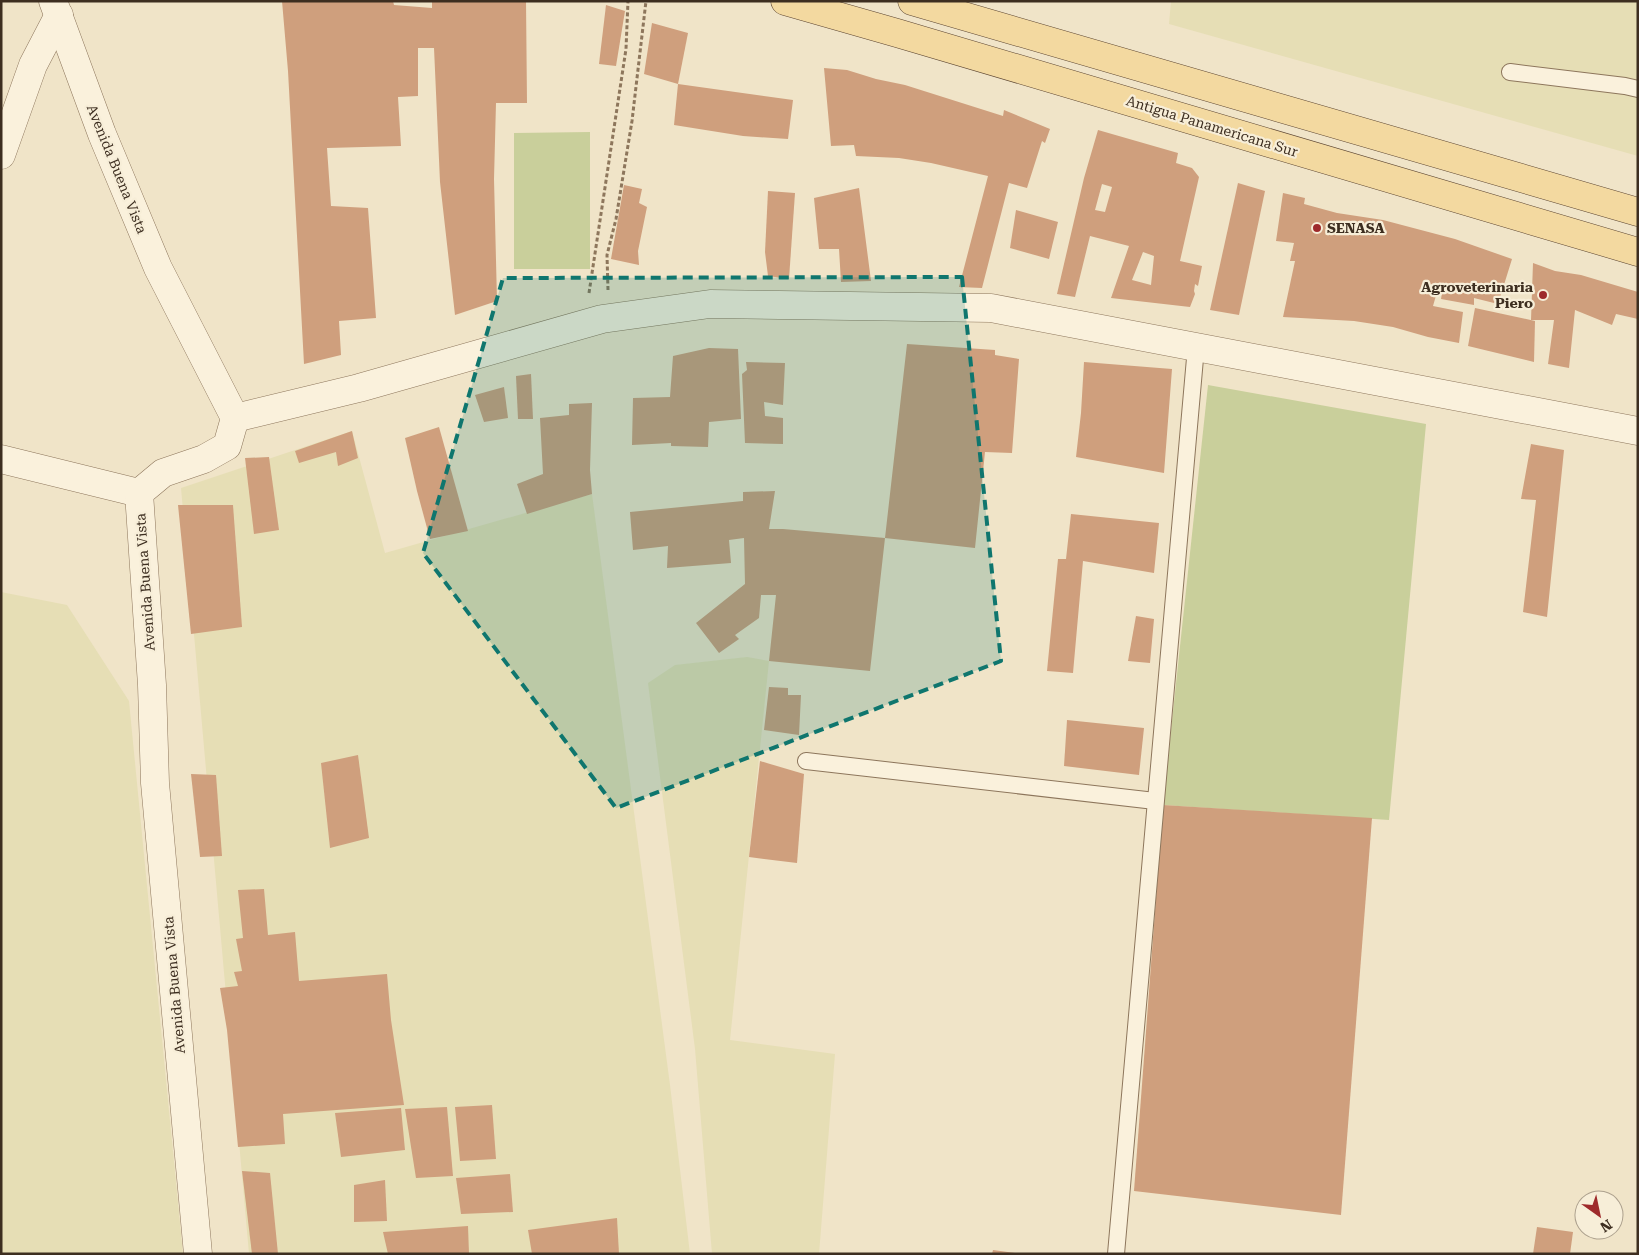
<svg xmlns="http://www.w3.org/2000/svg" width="1639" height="1255" viewBox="0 0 1639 1255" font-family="'Roboto Serif',serif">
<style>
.farmland{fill:#e6deb5}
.green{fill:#c9cf9b}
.building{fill:#cf9f7d;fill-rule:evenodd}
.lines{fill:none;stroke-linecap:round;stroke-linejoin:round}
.service-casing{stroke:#8d765c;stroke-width:18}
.minor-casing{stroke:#8d765c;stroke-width:29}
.tertiary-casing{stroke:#8d765c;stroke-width:29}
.primary-casing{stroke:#5b4430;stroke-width:29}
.path{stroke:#8d765c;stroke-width:3;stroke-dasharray:4 2.5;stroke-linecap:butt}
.service{stroke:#faf1dc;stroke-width:16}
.minor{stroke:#faf1dc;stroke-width:28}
.tertiary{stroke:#faf1dc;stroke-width:28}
.primary{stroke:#f3d9a0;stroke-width:28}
.marked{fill:#0f766e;fill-opacity:0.2;stroke:#0f766e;stroke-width:4;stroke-dasharray:10 6;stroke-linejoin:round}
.poi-dot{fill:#9e2a2b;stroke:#f7eed8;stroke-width:2}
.labels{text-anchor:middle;stroke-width:4.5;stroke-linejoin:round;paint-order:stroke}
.street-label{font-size:14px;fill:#3d2e20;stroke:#f7eed8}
.poi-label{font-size:14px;font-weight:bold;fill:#3d2e20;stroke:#f7eed8;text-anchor:start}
</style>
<rect width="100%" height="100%" fill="#f0e4c8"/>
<g class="farmland">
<path d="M1171,1H1638V156L1169,24Z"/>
<path d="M352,431L385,553L592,494L670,1085L690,1254H249L181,488Z"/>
<path d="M1,592L67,605L129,701L183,1254H1Z"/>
<path d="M747,657L769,661L730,1040L835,1054L819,1254H712L695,1049L648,683L675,665Z"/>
</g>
<g class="green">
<path d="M590,132V269H514V133Z"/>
<path d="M1208,385L1426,424L1389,820L1163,805Z"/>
</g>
<g class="building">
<path d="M282,1H393L394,5L432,8V1H526L527,103H496L494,179L497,301L455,315L440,182L434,48H418V96L398,97L401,146L327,148L331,206L368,208L376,318L339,321L341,355L304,364L288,71Z"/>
<path d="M606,5L625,11L616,66L599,64Z"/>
<path d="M652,23L688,33L678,84L644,74Z"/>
<path d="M824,68L847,70L876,79L905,85L1003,116L1004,110L1050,129L1045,143L1042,141L1027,188L1009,183L982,288L959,287L988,176L931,163L899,158L856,156L854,145L831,146Z"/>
<path d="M678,84L793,100L788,139L743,136L674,125Z"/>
<path d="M1098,130L1178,153L1176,163L1192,168L1199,177L1180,261L1202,266L1198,286L1195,284L1194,291L1195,294L1190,307L1111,298L1129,246L1090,236L1075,297L1057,294L1084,178ZM1102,184L1112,187L1105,212L1095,210ZM1143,252L1154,256L1151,285L1132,280Z"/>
<path d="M1238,183L1265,191L1239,315L1210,310Z"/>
<path d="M624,185L642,189L639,203L647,207L638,251L639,265L611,259Z"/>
<path d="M859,188L871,281L841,282L839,249H819L814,198Z"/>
<path d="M768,191L795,193L789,279L768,276L765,252Z"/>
<path d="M1283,193L1305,198L1304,204L1337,213L1383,220L1455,239L1512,259L1498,304L1474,298V305L1441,299L1442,293L1437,292L1433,306L1463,312L1459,343L1428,337L1393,327L1354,321L1283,317L1295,261H1290L1294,243L1276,241Z"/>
<path d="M1016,210L1058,222L1049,259L1010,248Z"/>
<path d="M1533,263L1555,271L1581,275L1638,292V319L1616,314L1612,325L1575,310L1569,368L1548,364L1554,320H1531Z"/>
<path d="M1475,308L1535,321L1534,362L1468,346Z"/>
<path d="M907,344L995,350V355L1019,359L1012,453L985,452L975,548L885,538Z"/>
<path d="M709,348L738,349L741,419L709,422L708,447L671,446V443L632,445L633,398L670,397L673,356Z"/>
<path d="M746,362L785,363L783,405L764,402L765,416L783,418V444L745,443L742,374L747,370Z"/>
<path d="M1084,362L1172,369L1164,473L1076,457L1081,413Z"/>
<path d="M531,374L533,419H518L516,376Z"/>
<path d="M504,387L508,418L484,422L475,395Z"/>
<path d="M592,403L590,470L592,494L527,514L517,484L543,474L540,418L569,415V404Z"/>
<path d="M439,427L468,531L430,539L417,491L405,438Z"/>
<path d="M352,431L358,458L338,466L336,452L299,463L295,451Z"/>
<path d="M1531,444L1564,450L1547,617L1523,612L1536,500L1521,499Z"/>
<path d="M269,457L279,530L254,534L245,458Z"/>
<path d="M775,491L769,529H783L885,538L870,671L769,661L776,595H761L759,618L735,635L739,639L719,653L696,623L745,584L744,538L729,540L731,563L667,568L668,546L633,550L630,512L743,501V492Z"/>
<path d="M178,505H233L242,627L191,634Z"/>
<path d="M1071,514L1159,523L1154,573L1083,561L1073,673L1047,671L1058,559H1066Z"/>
<path d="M1136,616L1154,619L1150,663L1128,661Z"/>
<path d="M769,687L788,688V695H801L799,735L764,730Z"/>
<path d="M1067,720L1144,728L1139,775L1064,766Z"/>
<path d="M358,755L369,838L330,848L321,763Z"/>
<path d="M760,761L804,774L797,863L749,857Z"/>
<path d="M191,774L216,775L222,856L200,857Z"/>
<path d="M1163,805L1372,818L1341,1215L1134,1191Z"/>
<path d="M264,889L268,935L295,932L299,981L387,974L391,1020L404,1105L283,1114L285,1144L238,1147L227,1030L220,988L238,986L234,972L242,971L236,939L243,938L238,890Z"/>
<path d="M492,1105L496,1159L460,1161L455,1107Z"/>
<path d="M447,1107L453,1176L416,1178L405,1109Z"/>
<path d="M401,1108L405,1150L341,1157L335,1113Z"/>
<path d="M242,1171L270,1173L278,1254H252Z"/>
<path d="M510,1174L513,1212L461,1214L456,1178Z"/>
<path d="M385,1180L387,1221L354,1222V1185Z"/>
<path d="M617,1218L619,1254H532L528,1230Z"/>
<path d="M468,1226L469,1254H388L383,1232Z"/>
<path d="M1537,1227L1573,1232L1570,1254H1533Z"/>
<path d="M993,1250L1015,1253V1254H992Z"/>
</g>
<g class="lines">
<defs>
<g id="service">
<path d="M1510,72L1625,86L1638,89"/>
<path d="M806,761L1155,801"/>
<path d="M1116,1254L1196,347"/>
</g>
<g id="minor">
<path d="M1,155L33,65L59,15"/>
<path d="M235,418L359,388L602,319L710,304L991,308L1638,431"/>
<path d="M1,459L139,493"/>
</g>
<path id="tertiary" d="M53,1L102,134L158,268L235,418L227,446L204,459L163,473L139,493L152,685L155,783L198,1254"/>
<g id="primary">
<path d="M785,1L897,33L1638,252"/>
<path d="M912,1L1638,212"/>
</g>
</defs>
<use href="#service" class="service-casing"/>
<use href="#minor" class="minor-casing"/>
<use href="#tertiary" class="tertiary-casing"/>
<use href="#primary" class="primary-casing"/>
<g class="path">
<path d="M608,290L607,255L616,219L632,121L646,1"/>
<path d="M589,293L626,49L628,1"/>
</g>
<use href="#service" class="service"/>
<use href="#minor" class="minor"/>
<use href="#tertiary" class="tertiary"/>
<use href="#primary" class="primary"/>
</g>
<path class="marked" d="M962,277L1001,661L616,808L423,553L503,278Z"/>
<g class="poi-dot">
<circle cx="1317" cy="228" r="5"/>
<circle cx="1543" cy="295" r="5"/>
</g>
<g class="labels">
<g class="street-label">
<text transform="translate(1212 126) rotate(17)" y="5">Antigua Panamericana Sur</text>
<text transform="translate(117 169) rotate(68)" y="5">Avenida Buena Vista</text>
<text transform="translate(145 582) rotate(-94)" y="5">Avenida Buena Vista</text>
<text transform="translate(174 985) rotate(-95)" y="5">Avenida Buena Vista</text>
</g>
<g class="poi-label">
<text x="1327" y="233">SENASA</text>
<text x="1533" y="292" text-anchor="end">Agroveterinaria<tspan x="1533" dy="16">Piero</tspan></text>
</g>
</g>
<rect width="1639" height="1255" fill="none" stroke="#3d2e20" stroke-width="5"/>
<g transform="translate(1599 1215) rotate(147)"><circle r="24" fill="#f7eed8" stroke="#ada18e"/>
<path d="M0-4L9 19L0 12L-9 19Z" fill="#9e2a2b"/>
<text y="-8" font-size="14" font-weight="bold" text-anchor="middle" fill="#3d2e20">N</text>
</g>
</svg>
